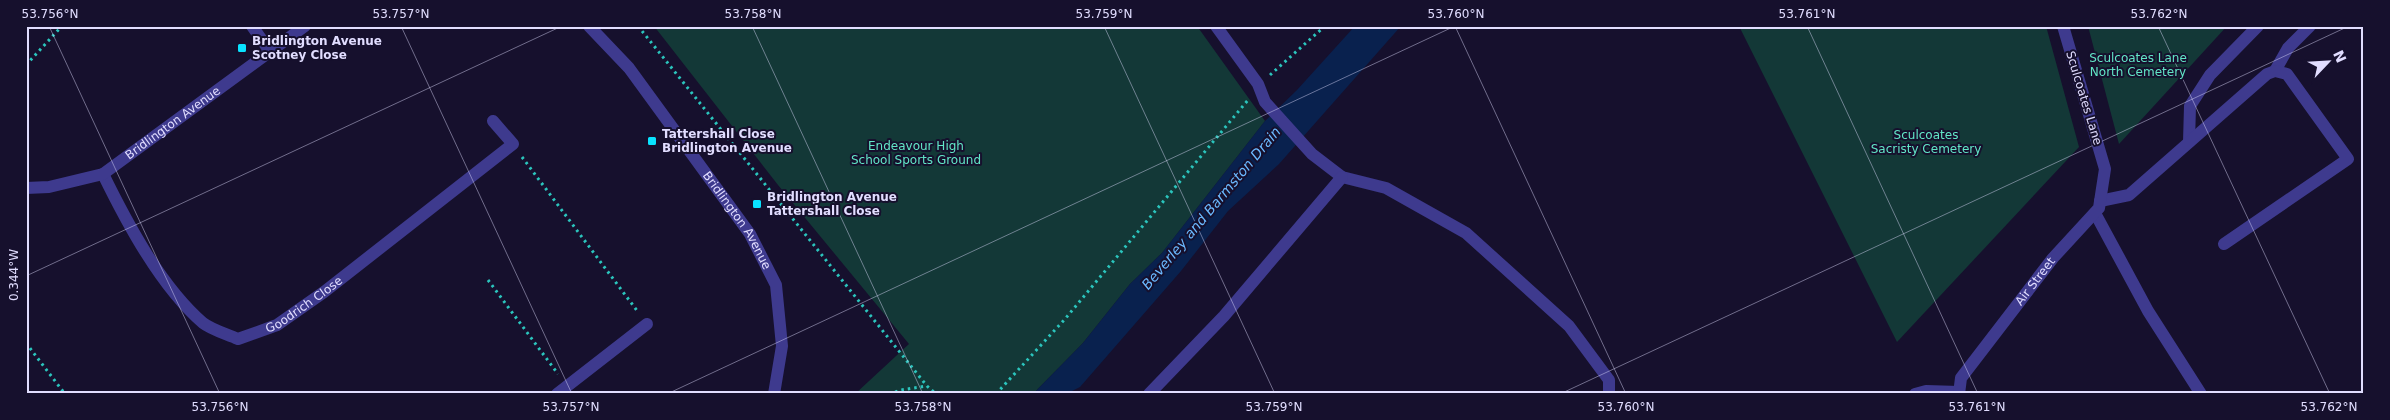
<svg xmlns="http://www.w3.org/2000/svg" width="2390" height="420" viewBox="0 0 2390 420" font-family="'DejaVu Sans',sans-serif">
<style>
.green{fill:#133837}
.water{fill:#09214e}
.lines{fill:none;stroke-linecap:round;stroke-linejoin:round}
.path{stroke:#2bc5bd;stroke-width:3;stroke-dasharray:2.5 4;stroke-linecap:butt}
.minor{stroke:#3e3a8e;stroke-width:12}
.ticks{fill:none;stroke:#e1ddff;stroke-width:1;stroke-opacity:0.45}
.poi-dot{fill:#09e3ff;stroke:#16102d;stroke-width:2}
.labels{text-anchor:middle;stroke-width:4;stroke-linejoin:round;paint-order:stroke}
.poi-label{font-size:12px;font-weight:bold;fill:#e1ddff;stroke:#16102d;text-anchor:start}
.park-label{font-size:12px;fill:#62e6c7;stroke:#16102d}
.street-label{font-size:12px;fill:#e1ddff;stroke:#16102d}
.water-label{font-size:14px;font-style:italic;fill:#6bb9ff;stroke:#16102d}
.neatline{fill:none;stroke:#e1ddff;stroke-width:2}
.ticks-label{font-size:12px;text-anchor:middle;fill:#e1ddff}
</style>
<rect width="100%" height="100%" fill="#16102d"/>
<g class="green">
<path d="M654,26H1197L1265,121L1162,253L1130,284L1083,343L1033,394H855L909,344L778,185Z"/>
<path d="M1739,26H2046L2079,147L1897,342Z"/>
<path d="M2088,26H2227L2119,144Z"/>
</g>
<path class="water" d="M1355,26H1401L1279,164L1228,211L1181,271L1080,387L1066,394H1033L1083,343L1130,284L1162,253L1265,121L1297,90Z"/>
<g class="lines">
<g class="path">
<path d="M638,26L927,386L936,394"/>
<path d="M26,65L62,26"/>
<path d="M1270,75L1325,26"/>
<path d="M522,157L638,312"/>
<path d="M488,280L558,374"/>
<path d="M26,343L65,394"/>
<path d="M889,394L901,390L927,386"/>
<path d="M996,394L1065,319L1248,100"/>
</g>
<g class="minor">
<path d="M252,26L271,53"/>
<path id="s1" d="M589,26L629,68L750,234L776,285L782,346L774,394"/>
<path d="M1216,26L1258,84L1265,102L1312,154L1342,177L1386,188L1466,233L1569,326L1609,380V394"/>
<path d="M2275,71L2288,48L2310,26"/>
<path d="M2189,142L2190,106L2210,75L2258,26"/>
<path id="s2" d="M103,174C127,223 161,287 203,323C212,330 227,334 238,339L277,325L324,292L513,144L493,121"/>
<path id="s3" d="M26,188L49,187L103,174L305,26"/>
<path d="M2100,201L2129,195L2267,74L2275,71L2287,74L2348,159L2224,244"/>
<path d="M2095,213L2148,311L2201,394"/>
<path d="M557,394L647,324"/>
<path d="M1149,394L1224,316L1342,177"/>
<path d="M1915,394L1926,391L1959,392"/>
<path id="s4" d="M1959,394L1961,378L2053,258L2099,208L2105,169L2063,26"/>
</g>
</g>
<path class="ticks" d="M49,26L220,394M401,26L572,394M752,26L923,394M1104,26L1275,394M1455,26L1626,394M1807,26L1978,394M2158,26L2330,394M26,276L562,26M667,394L1455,26M1560,394L2349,26"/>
<g class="poi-dot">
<rect x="237" y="43" width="10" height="10" rx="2.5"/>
<rect x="647" y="136" width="10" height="10" rx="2.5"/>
<rect x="752" y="199" width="10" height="10" rx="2.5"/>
</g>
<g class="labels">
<g class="poi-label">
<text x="252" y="45">Bridlington Avenue<tspan x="252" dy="14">Scotney Close</tspan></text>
<text x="662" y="138">Tattershall Close<tspan x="662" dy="14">Bridlington Avenue</tspan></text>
<text x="767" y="201">Bridlington Avenue<tspan x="767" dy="14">Tattershall Close</tspan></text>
</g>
<g class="park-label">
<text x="2138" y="62">Sculcoates Lane<tspan x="2138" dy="14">North Cemetery</tspan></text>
<text x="1926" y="139">Sculcoates<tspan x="1926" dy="14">Sacristy Cemetery</tspan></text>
<text x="916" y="150">Endeavour High<tspan x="916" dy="14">School Sports Ground</tspan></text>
</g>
<g class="street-label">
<text transform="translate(2084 98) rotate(73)" y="4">Sculcoates Lane</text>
<text dy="4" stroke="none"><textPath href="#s3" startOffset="165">Bridlington Avenue</textPath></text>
<text dy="4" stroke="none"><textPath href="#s1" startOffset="245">Bridlington Avenue</textPath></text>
<text dy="4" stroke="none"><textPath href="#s4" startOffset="138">Air Street</textPath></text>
<text dy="4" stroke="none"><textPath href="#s2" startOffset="294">Goodrich Close</textPath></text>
</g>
<g class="water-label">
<text transform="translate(1211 208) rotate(-50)" y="5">Beverley and Barmston Drain</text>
</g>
</g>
<rect width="2390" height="420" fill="none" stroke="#16102d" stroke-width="55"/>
<g transform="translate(2328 62) rotate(65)" stroke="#16102d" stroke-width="4" paint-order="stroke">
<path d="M0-4L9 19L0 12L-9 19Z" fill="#e1ddff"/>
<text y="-8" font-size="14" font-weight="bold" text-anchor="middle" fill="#e1ddff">N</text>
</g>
<rect x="28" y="28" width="2334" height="364" class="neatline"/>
<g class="ticks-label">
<text x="50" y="18">53.756°N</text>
<text x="401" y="18">53.757°N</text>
<text x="753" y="18">53.758°N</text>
<text x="1104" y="18">53.759°N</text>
<text x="1456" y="18">53.760°N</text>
<text x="1807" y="18">53.761°N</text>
<text x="2159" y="18">53.762°N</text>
<text transform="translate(14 275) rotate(-90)" y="4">0.344°W</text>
<text x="220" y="411">53.756°N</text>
<text x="571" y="411">53.757°N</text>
<text x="923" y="411">53.758°N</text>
<text x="1274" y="411">53.759°N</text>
<text x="1626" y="411">53.760°N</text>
<text x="1977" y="411">53.761°N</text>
<text x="2329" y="411">53.762°N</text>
</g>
</svg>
